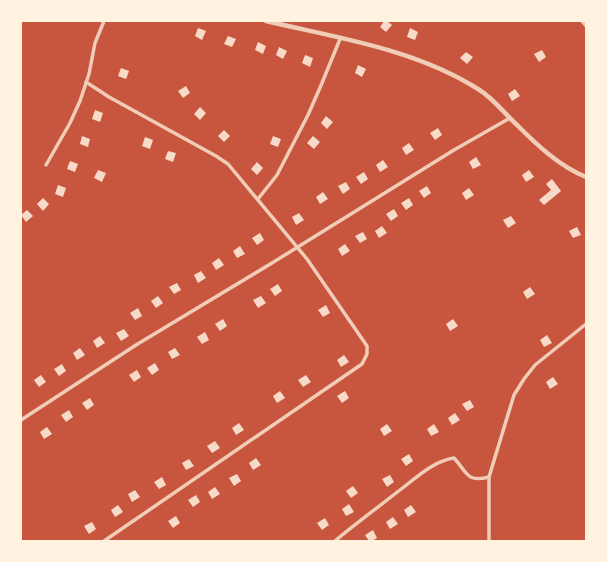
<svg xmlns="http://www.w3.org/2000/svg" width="607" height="562" viewBox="0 0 607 562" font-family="'PT Sans',sans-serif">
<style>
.building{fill:#f7dbc8}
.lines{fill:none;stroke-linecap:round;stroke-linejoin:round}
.minor{stroke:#f1ccb7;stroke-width:3.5}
.tertiary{stroke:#f1ccb7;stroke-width:4.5}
</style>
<rect width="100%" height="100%" fill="#c8553d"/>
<g class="building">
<path d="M384,21H387L392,25L386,32L380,27Z"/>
<path d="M198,28L206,31L202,40L195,36Z"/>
<path d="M410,28L418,32L415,40L407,37Z"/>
<path d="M228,36L236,39L232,47L224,44Z"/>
<path d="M258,42L266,46L263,54L255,50Z"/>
<path d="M279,47L287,51L283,59L276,55Z"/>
<path d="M542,50L546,57L539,62L534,54Z"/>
<path d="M466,52L473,57L467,64L460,58Z"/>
<path d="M305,55L313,58L310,67L302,63Z"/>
<path d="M358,65L366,69L362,77L355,73Z"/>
<path d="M121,68L129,71L126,79L118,76Z"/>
<path d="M186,86L190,93L183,98L178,91Z"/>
<path d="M515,89L520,96L512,101L508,94Z"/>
<path d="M200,107L206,113L200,120L194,114Z"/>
<path d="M95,110L103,113L100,122L92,119Z"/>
<path d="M326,116L333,122L327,129L321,123Z"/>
<path d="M438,128L442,135L435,140L430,133Z"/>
<path d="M224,130L230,136L224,142L218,136Z"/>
<path d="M82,136L90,139L88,147L80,144Z"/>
<path d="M273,136L281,139L278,147L270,144Z"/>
<path d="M313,136L320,142L314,149L307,143Z"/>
<path d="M145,137L153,140L150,149L142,146Z"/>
<path d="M409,143L414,150L406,155L402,148Z"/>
<path d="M168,151L176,153L173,162L165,159Z"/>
<path d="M476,157L481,165L473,169L469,162Z"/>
<path d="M383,160L388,167L380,172L376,165Z"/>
<path d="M70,161L78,164L75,172L67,169Z"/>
<path d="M257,162L263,168L257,175L251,169Z"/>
<path d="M98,170L106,173L102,182L94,178Z"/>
<path d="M529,170L534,177L526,182L522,175Z"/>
<path d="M364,172L368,179L361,184L356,177Z"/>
<path d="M552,179L561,191L544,205L539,200L551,190L546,184Z"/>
<path d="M346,182L350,189L343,194L338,186Z"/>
<path d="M58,185L66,188L63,197L55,194Z"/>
<path d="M427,186L431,193L424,198L419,191Z"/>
<path d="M469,188L474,195L466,200L462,193Z"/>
<path d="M323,192L328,199L320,204L316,197Z"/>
<path d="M43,198L49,204L43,211L37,204Z"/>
<path d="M409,198L413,205L406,210L401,203Z"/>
<path d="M394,209L398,216L391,221L386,214Z"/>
<path d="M27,210L33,216L26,222L21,215Z"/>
<path d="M299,213L304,220L296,225L292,217Z"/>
<path d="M511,216L516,223L508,228L503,220Z"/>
<path d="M382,226L387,233L379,238L375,231Z"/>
<path d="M577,227L581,235L573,238L569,231Z"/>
<path d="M363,232L367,239L360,243L355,236Z"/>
<path d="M260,233L264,240L257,245L252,238Z"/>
<path d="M345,244L350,251L342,256L338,249Z"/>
<path d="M240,246L245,254L237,258L233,251Z"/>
<path d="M219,258L224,265L216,270L212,263Z"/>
<path d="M201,271L206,278L198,283L194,275Z"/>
<path d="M177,283L181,290L174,294L169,287Z"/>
<path d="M278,284L282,291L275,296L270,289Z"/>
<path d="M530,287L535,294L527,299L523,292Z"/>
<path d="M158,296L163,303L156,308L151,301Z"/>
<path d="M261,296L266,303L258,308L253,300Z"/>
<path d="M326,305L330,313L323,317L318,310Z"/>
<path d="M138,308L142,316L135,320L130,313Z"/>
<path d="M223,319L227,326L220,331L215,324Z"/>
<path d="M453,319L458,326L450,331L446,324Z"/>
<path d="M124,329L129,336L121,341L116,333Z"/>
<path d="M205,332L209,340L202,344L197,337Z"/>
<path d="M547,335L552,343L544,347L540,340Z"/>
<path d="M100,336L105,343L97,348L93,341Z"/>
<path d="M80,348L85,355L77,360L73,353Z"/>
<path d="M175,348L180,355L172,359L168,352Z"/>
<path d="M344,355L349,362L341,367L337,360Z"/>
<path d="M155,363L159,370L152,375L147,368Z"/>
<path d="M62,364L66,371L59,376L54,369Z"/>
<path d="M137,370L141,377L134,382L129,375Z"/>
<path d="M41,375L46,382L39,387L34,380Z"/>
<path d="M306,375L311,382L303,387L298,380Z"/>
<path d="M553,377L558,384L550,389L546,382Z"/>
<path d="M280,391L285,398L277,403L273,396Z"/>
<path d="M345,391L349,398L342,403L337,396Z"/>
<path d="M90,398L94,405L87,410L82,403Z"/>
<path d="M470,400L474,407L467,411L462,404Z"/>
<path d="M69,410L73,417L66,422L61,415Z"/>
<path d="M455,413L460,420L452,425L448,418Z"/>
<path d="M239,423L244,430L236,435L232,428Z"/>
<path d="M387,424L392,431L384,436L380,429Z"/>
<path d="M434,424L439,432L431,436L427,429Z"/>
<path d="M47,427L52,434L44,439L40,432Z"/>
<path d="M215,441L220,448L212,453L207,446Z"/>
<path d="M409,454L413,461L406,466L401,459Z"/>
<path d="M256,458L261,465L253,470L249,463Z"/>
<path d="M189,459L194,466L186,470L182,463Z"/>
<path d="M237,474L241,481L234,486L229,478Z"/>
<path d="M390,475L394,482L387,487L382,479Z"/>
<path d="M162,477L166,485L159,489L154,482Z"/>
<path d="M353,486L358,493L351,498L346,491Z"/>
<path d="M215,487L220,494L212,499L208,492Z"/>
<path d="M135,490L140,497L132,502L128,494Z"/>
<path d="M196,495L200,502L193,507L188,500Z"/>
<path d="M349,504L354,512L346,516L342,509Z"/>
<path d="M118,505L123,512L115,517L111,510Z"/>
<path d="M411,505L416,512L408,517L404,510Z"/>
<path d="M176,516L180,523L173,528L168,521Z"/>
<path d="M393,517L398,524L390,529L386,522Z"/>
<path d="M325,518L329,525L322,530L317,523Z"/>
<path d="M92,522L96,529L89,534L84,526Z"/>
<path d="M373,530L377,538L372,541H369L365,535Z"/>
</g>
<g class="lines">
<g class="minor">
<path d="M582,21L586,26"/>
<path d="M86,82L109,97L216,156L228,164L307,259L367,346V354L362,364L104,541"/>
<path d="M46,165L70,123L80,101L89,74L95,43L104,21"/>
<path d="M258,199L277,175L308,115L322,83L340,39"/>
<path d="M21,420L136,345L272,263L454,150L510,118"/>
<path d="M335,541C355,524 376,509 396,493C414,480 432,461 454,458C467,472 466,483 489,477"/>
<path d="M489,541V477L514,395L524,379L535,365L586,324"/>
</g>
<path class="tertiary" d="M266,21C338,38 415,49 478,89C493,98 504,113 516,124C537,145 559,166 586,177"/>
</g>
<rect width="607" height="562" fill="none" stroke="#fff3e0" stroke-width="44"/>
</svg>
